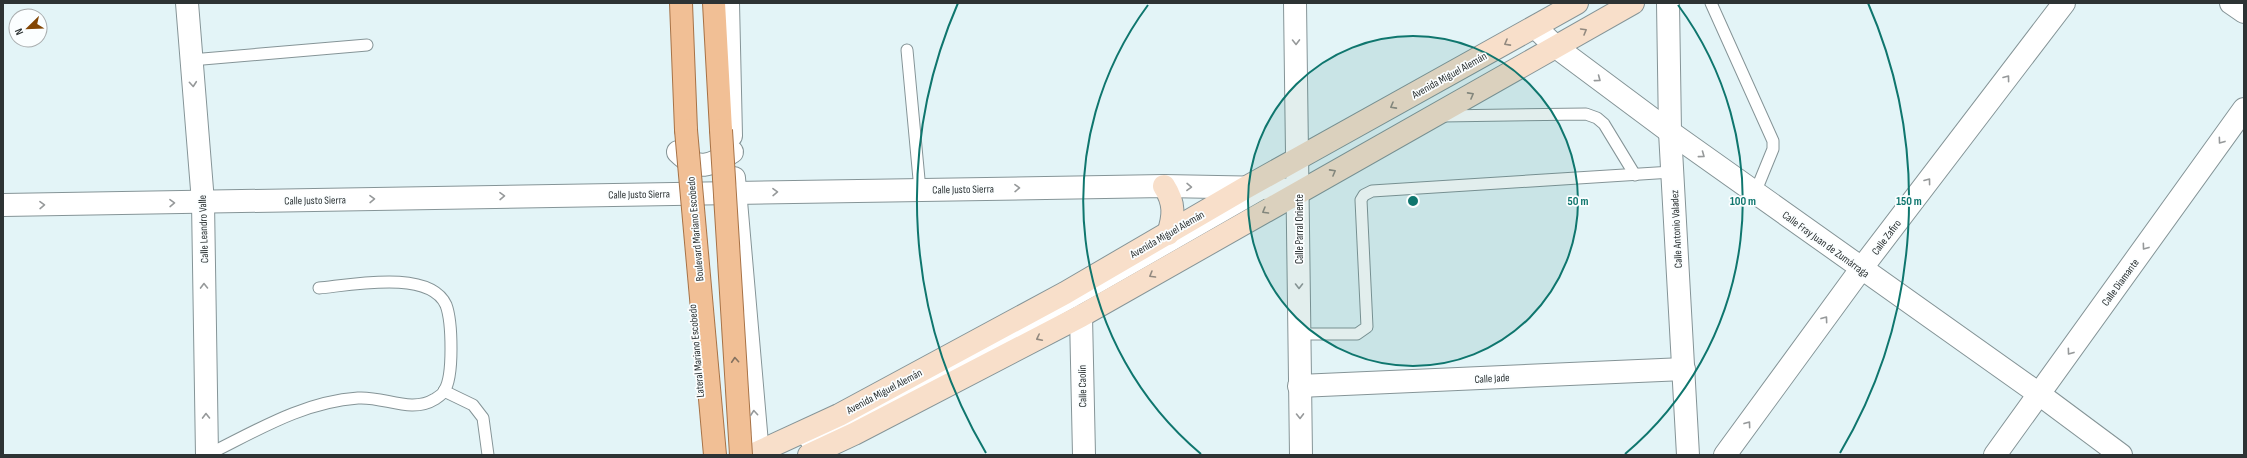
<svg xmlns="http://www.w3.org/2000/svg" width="2247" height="458" viewBox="0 0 2247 458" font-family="'Sofia Sans Condensed',sans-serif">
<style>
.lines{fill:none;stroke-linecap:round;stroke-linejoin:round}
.service-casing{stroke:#859497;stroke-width:13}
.minor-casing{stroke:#859497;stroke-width:24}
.tertiary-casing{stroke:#859497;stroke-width:24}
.secondary-casing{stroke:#859497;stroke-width:24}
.primary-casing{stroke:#a77246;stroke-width:24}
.service{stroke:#fff;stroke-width:11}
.minor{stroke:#fff;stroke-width:22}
.tertiary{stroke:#fff;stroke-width:22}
.secondary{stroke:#f8dfca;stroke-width:22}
.primary{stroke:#f1bf95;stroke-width:22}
.primary-bridge-casing{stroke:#a77246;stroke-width:24;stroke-linecap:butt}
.primary-bridge{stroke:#f1bf95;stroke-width:22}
.oneway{stroke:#92897f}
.oneway2{stroke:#96999a}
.oneway3{stroke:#857260}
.ring{fill:none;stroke:#0f766e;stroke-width:2}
.labels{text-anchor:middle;stroke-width:3.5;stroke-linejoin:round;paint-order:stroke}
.street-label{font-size:11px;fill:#2d3334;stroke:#fbfeff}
.centre{fill:#0f766e;stroke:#fbfeff;stroke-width:2}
.ring-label{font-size:12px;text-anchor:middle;font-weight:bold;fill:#0f766e;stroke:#fbfeff;stroke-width:3.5;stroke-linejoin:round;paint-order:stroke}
</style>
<rect width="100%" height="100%" fill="#e3f4f7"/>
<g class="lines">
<defs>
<g id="service">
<path d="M1711,3L1773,141V149L1755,193"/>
<path d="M907,50L920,190"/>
<path d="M191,60L367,45"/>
<path d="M1442,116L1586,114L1597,118L1604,124L1635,175"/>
<path d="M1300,334H1357L1367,327L1361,200L1364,195L1372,191L1672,172"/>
<path d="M444,391L473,405L483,418L488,455"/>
<path d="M806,442L956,367L1094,290L1265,192"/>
<path d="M207,455C256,431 302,402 358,398C384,396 411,414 435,399C438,397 443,394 444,391C454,377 452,321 446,305C430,269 351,285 319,288"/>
</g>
<g id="minor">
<path d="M187,3L203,202L207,455"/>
<path d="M728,3L731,136"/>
<path d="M1295,3L1301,455"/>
<path d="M1668,3L1670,132L1688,455"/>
<path d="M1535,27L1556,47L1670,132L2039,394L2121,455"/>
<path d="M678,152C698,172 710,166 732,152"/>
<path d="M734,178L758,455"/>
<path d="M3,205L1164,186L1271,188L1299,191"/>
<path d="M1081,316L1084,455"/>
<path d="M1299,386L1684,369"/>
<path d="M1725,455L1861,269L2064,3"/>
<path d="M1995,455L2244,109"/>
</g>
<path id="tertiary" d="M2231,3L2244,12"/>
<g id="secondary">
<path d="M1164,186C1175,203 1174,216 1168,234"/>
<path d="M752,455L839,415L1065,293L1245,188L1577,3"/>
<path d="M809,455L854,434L1081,316L1633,3"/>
</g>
<g id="primary">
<path d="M681,3L686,130"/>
<path d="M714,3L721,130"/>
</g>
</defs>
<use href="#service" class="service-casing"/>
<use href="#minor" class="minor-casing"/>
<use href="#tertiary" class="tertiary-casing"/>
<use href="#secondary" class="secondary-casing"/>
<use href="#primary" class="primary-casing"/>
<use href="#service" class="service"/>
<use href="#minor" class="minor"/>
<use href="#tertiary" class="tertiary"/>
<use href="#secondary" class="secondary"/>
<use href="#primary" class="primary"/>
<defs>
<g id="primary-bridge">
<path d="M686,130L715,455"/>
<path d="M721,130L741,455"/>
</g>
</defs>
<use href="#primary-bridge" class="primary-bridge-casing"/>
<use href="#primary-bridge" class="primary-bridge"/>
</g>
<defs><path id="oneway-chevron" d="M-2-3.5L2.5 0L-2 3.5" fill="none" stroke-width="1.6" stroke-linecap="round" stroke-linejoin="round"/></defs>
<g class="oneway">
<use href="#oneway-chevron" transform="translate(1584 31) rotate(-30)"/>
<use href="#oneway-chevron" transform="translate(1507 43) rotate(151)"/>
<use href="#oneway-chevron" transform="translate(1471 95) rotate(-29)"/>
<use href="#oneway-chevron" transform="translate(1393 106) rotate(151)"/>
<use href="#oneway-chevron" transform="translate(1333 172) rotate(-29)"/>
<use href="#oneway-chevron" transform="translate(1265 211) rotate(150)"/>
<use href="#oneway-chevron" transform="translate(1152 275) rotate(150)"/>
<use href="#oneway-chevron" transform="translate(1039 338) rotate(153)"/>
</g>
<g class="oneway2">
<use href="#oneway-chevron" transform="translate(1296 42) rotate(89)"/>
<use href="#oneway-chevron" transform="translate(2007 78) rotate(-53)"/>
<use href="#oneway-chevron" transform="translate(1598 79) rotate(37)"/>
<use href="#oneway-chevron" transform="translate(193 84) rotate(85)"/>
<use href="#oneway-chevron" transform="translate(2221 141) rotate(126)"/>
<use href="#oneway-chevron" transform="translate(1702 155) rotate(36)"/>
<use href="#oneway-chevron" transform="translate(1928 181) rotate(-53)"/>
<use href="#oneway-chevron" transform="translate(1189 187) rotate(1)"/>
<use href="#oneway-chevron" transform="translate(1017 188) rotate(-1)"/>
<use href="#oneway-chevron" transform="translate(775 192) rotate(-1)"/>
<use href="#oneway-chevron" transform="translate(502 196) rotate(-1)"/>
<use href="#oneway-chevron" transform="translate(372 199) rotate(-1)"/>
<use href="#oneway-chevron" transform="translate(172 203) rotate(-1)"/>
<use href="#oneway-chevron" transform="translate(42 205) rotate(-1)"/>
<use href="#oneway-chevron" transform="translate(2145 247) rotate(126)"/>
<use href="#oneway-chevron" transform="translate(204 286) rotate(-91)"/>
<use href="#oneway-chevron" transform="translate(1299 286) rotate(90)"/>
<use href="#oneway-chevron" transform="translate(1825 319) rotate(-54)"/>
<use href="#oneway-chevron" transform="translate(2070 352) rotate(126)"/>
<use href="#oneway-chevron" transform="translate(754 413) rotate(-95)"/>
<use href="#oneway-chevron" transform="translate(206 416) rotate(-91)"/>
<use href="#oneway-chevron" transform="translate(1300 416) rotate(89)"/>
<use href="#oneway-chevron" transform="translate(1748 424) rotate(-54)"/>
</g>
<use class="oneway3" href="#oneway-chevron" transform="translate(735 360) rotate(-94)"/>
<circle cx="1413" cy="201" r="165" fill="#0f766e" fill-opacity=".12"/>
<g class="ring">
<circle cx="1413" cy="201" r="165"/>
<path d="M1201 454A330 330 0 0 1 1148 5M1678 5A330 330 0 0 1 1625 454"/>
<path d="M986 453A496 496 0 0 1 958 3M1868 3A496 496 0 0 1 1840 453"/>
</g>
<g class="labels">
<g class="street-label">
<text transform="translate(1449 75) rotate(-29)" y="4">Avenida Miguel Alemán</text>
<text transform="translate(963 189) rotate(-1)" y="4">Calle Justo Sierra</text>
<text transform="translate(639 194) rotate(-1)" y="4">Calle Justo Sierra</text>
<text transform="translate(315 200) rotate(-1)" y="4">Calle Justo Sierra</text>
<text transform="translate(203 229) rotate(-92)" y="4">Calle Leandro Valle</text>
<text transform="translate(695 229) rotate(-95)" y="4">Boulevard Mariano Escobedo</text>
<text transform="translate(1299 229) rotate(-90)" y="4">Calle Parral Oriente</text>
<text transform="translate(1676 229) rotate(-93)" y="4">Calle Antonio Valadez</text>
<text transform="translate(1167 234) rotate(-30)" y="4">Avenida Miguel Alemán</text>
<text transform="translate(1886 237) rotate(-53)" y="4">Calle Zafiro</text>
<text transform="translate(1826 244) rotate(36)" y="4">Calle Fray Juan de Zumárraga</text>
<text transform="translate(2120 282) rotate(-54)" y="4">Calle Diamante</text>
<text transform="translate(696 351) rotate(-95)" y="4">Lateral Mariano Escobedo</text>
<text transform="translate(1492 378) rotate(-3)" y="4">Calle Jade</text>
<text transform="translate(1082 386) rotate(-91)" y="4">Calle Caolín</text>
<text transform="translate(884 391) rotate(-28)" y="4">Avenida Miguel Alemán</text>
</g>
</g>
<circle cx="1413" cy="201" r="6" class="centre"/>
<g class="ring-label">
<text x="1578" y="205">50 m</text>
<text x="1743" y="205">100 m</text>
<text x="1909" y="205">150 m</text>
</g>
<rect width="2247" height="458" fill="none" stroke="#2d3334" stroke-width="8"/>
<g transform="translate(28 28) rotate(247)"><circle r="19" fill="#fbfeff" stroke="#a9adae"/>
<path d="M0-3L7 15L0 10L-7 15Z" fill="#834604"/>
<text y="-6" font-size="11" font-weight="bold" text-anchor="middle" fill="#2d3334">N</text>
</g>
</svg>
